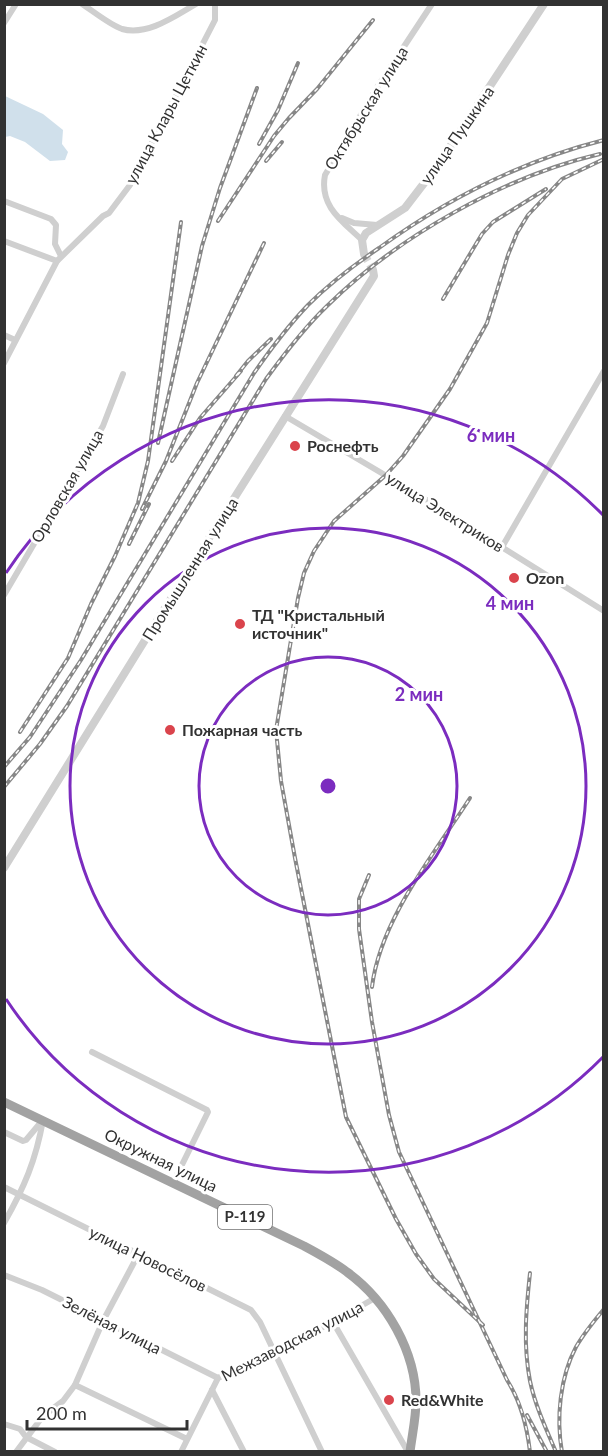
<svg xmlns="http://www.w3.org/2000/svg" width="608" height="1456" viewBox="0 0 608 1456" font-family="Lato,sans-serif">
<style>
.water{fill:#d0e0eb}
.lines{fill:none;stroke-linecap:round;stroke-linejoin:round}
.tertiary-tunnel{stroke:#d6d6d6;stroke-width:8;stroke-dasharray:8 4;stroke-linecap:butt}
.minor{stroke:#cfcfcf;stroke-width:6}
.tertiary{stroke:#cfcfcf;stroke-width:8}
.trunk{stroke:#a2a2a2;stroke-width:9}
.rail-casing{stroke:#878787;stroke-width:4}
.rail{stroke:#fff;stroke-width:1.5;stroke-dasharray:4.5;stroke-linecap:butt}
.ring{fill:none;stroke:#7b2cbf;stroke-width:3}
.poi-dot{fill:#da444c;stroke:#fff;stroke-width:2}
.labels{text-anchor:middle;stroke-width:6;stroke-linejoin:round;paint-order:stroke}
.shield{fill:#fff;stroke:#707070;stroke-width:1.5}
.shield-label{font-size:15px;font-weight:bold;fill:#323232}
.street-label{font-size:16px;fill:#323232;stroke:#fff}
.poi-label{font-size:16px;font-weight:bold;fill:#323232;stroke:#fff;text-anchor:start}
.centre{fill:#7b2cbf;stroke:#fff;stroke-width:3}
.ring-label{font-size:18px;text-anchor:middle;font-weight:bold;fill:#7b2cbf;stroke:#fff;stroke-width:6;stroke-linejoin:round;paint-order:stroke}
</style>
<rect width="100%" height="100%" fill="#fff"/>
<path class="water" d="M5,96L43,114L63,130L62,144L68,152L65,160L50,161L25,142L10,136L5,137Z"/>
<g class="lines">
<path class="tertiary-tunnel" d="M364,254L373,270"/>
<g class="minor">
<path d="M82,4C93,11 110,25 122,29C148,36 175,16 196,4"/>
<path d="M4,23L16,4"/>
<path d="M4,201L51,219L56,225L55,244L61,256"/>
<path d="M342,218L354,223L377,225"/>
<path d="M362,240C342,221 319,206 325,175L378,86L432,4"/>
<path d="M4,241L57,261"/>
<path d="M4,335L15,340"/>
<path d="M4,363L57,261L103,216L109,213L130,185L215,20V4"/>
<path d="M285,416L412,491L604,611"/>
<path d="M502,547L604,371"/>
<path d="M4,595L103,426L123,374"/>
<path d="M92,1052L207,1110L208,1112L173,1183"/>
<path d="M4,1132L23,1141L26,1140L42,1121"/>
<path d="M4,1187L251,1310L260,1322L322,1452"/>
<path d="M4,1223C24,1188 36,1160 43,1120"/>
<path d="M4,1275L42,1290L218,1378"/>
<path d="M333,1322L408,1452"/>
<path d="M75,1385L187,1439"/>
<path d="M212,1390L244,1452"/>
<path d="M4,1424L20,1429L26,1437L55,1452"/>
<path d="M16,1452L43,1416L63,1401L75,1385L103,1321L138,1255"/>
<path d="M181,1452L218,1378L333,1322L375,1298"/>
</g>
<g class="tertiary">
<path d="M364,254L362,240L366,233L405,208L438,165L544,4"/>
<path d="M4,868L155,624L374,276L373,270"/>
</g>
<path class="trunk" d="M4,1102L304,1246C319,1254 334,1262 347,1272C387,1301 416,1352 416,1401C416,1418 412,1435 410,1452"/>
<defs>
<g id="rail">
<path d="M259,144L278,110L298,63"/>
<path d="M266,161L282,142"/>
<path d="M218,221L274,136L289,118L317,89L373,20"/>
<path d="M443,299L482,234L493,222L546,189"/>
<path d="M236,376L248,361L271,339"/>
<path d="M158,443L202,246L220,188L257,88"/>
<path d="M172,461L200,418L241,371"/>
<path d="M142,509L166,461L197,383L264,243"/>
<path d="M129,544L149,504"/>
<path d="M20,732L68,658L91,604L115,556L138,503L148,461L181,222"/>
<path d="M4,767L30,737L81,660L254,373C270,350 288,326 308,305C329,284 354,265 379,248C447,199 521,161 604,140"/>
<path d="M4,787L40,744L67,706L266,379C285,353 304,328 327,306C397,237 505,176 600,154"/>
<path d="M369,875L359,899V929L372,1022L389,1115L399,1152L507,1380C521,1402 527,1426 530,1452"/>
<path d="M372,987C380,920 434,854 470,798"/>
<path d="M530,1273C526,1310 523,1345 530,1381C535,1405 546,1429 556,1452"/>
<path d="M483,1325L434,1279L416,1254L396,1219L346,1117L295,858L281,781L276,730L298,598L304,573L314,551L334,521L386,475L403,456L450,389L487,323L508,255L517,233L528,215L562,179L604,159"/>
<path d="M527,1415L547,1452"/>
<path d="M562,1452C556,1418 560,1377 576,1347C584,1333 594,1321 604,1309"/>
</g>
</defs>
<use href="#rail" class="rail-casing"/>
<use href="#rail" class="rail"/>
</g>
<g class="ring">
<circle cx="328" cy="786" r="129"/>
<circle cx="328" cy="786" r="258"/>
<path d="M603 1057A386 386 0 0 1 6 999M6 573A386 386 0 0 1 603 515"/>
</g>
<g class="poi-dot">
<circle cx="295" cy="446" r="6"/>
<circle cx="514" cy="578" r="6"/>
<circle cx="240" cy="624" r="6"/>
<circle cx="170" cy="730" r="6"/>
<circle cx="389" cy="1400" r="6"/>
</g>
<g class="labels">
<rect class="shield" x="218" y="1205" width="54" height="24" rx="4.5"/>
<g class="shield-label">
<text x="245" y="1222">Р-119</text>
</g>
<g class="street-label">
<text transform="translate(366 108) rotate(-58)" y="6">Октябрьская улица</text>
<text transform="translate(166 114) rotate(-62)" y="6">улица Клары Цеткин</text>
<text transform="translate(457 135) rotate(-55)" y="6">улица Пушкина</text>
<text transform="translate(67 486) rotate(-60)" y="6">Орловская улица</text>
<text transform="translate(445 512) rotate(32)" y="6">улица Электриков</text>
<text transform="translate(190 569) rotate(-58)" y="6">Промышленная улица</text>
<text transform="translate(161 1160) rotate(26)" y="6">Окружная улица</text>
<text transform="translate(148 1259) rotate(26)" y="6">улица Новосёлов</text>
<text transform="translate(112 1325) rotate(27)" y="6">Зелёная улица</text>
<text transform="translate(292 1341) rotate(-27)" y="6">Межзаводская улица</text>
</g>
<g class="poi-label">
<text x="307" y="452">Роснефть</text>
<text x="526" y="584">Ozon</text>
<text x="252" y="621">ТД "Кристальный<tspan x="252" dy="18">источник"</tspan></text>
<text x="182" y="736">Пожарная часть</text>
<text x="401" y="1406">Red&amp;White</text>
</g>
</g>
<circle cx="328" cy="786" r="9" class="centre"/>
<g class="ring-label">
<text x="491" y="442">6 мин</text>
<text x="510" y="610">4 мин</text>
<text x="419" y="701">2 мин</text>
</g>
<rect width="608" height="1456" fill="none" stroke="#323232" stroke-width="12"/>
<path d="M27 1420v9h160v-9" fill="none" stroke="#323232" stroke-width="3"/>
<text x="36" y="1420" font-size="18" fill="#323232" stroke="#ffffff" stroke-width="4.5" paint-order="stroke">200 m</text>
</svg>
